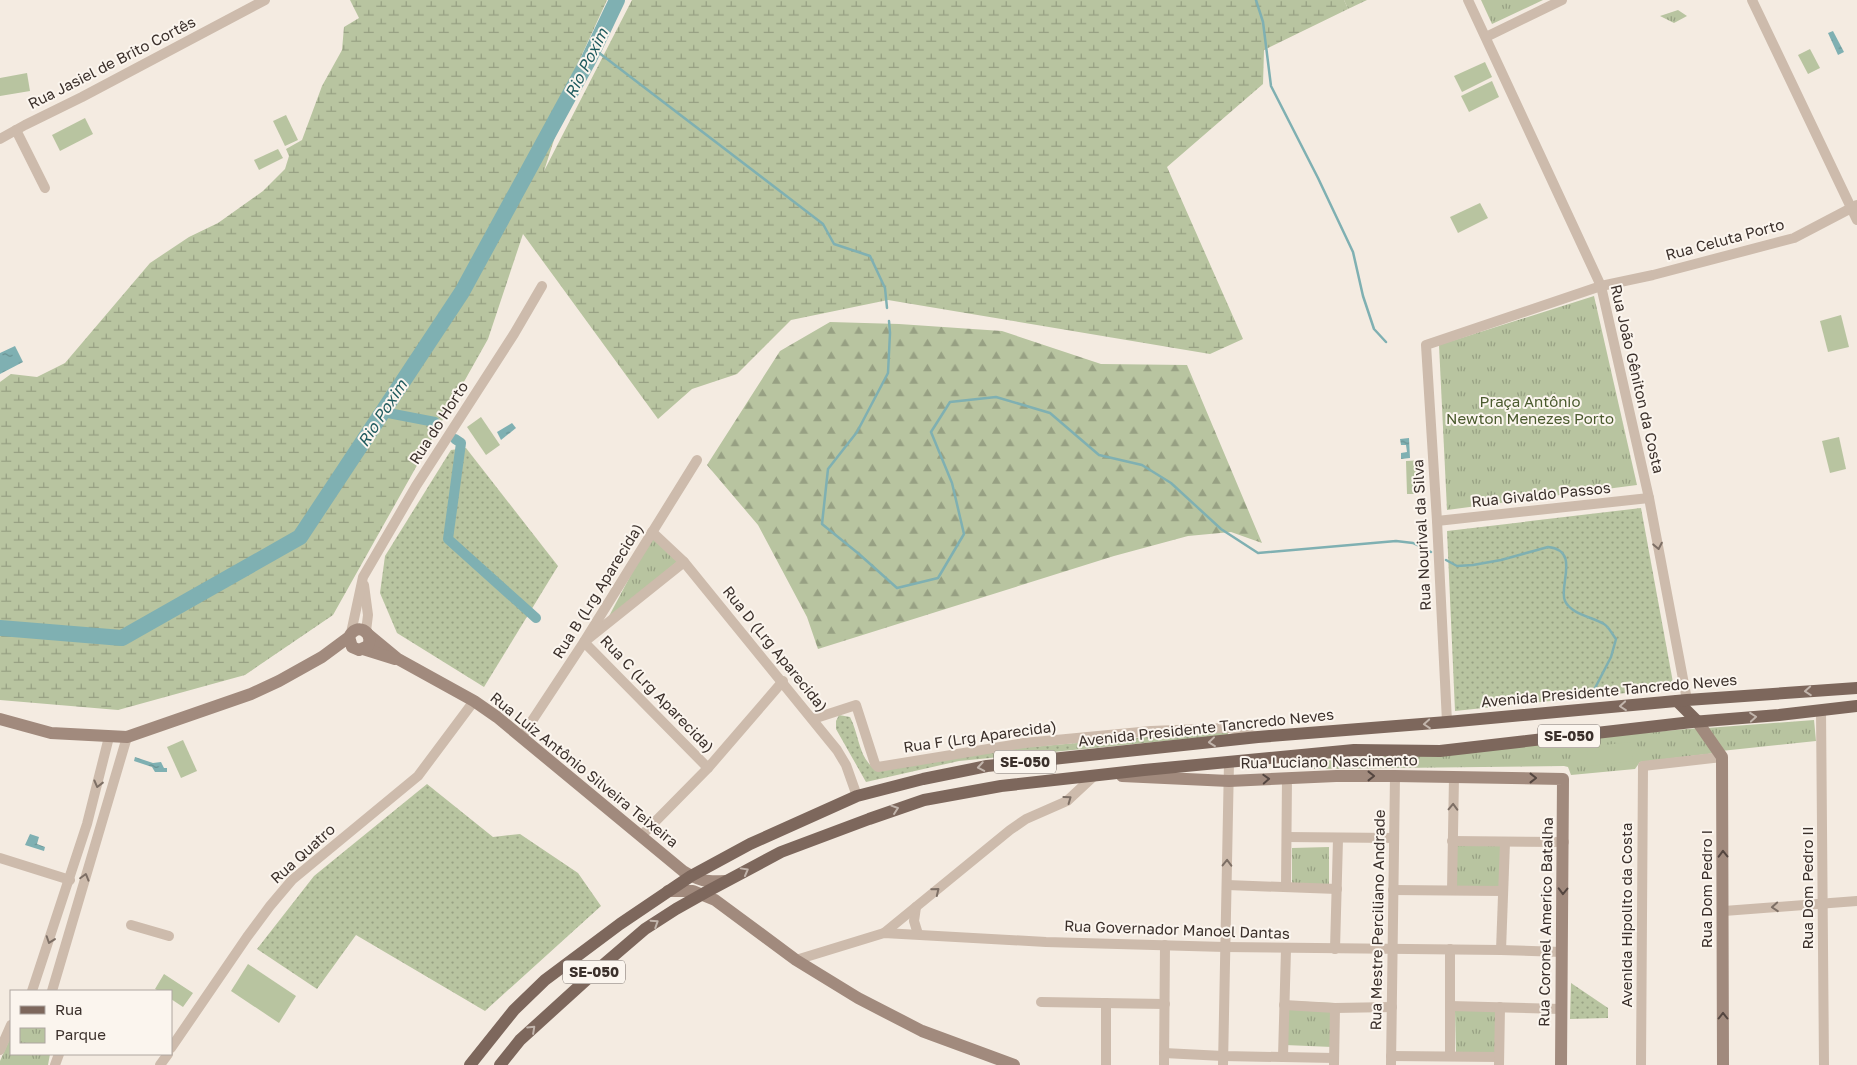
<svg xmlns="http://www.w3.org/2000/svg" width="1857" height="1065" viewBox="0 0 1857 1065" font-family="'Golos Text',sans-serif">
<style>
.grass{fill:url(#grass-dots)}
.forest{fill:url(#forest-firs)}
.wetland{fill:url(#wetland-marsh)}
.park{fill:url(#park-tufts)}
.garden{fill:#b8c4a0}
.water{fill:url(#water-ripples)}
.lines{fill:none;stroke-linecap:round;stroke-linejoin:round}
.stream{stroke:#7fb0b2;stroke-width:2.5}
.canal{stroke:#7fb0b2;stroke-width:10}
.river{stroke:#7fb0b2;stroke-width:16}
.street{stroke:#cdbbac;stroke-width:10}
.secondary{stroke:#a18a7d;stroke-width:12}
.primary{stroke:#7d675c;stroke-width:12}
.oneway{stroke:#7d6f65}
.oneway2{stroke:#c2b5ac}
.oneway3{stroke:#544640}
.labels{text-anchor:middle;stroke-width:4;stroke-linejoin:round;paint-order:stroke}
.shield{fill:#fbf5ee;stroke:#756b66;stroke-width:1}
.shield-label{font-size:14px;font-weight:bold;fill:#3b302b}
.street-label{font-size:15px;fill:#3b302b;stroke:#fbf5ee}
.park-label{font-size:15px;fill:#4a5a2e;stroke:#fbf5ee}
.water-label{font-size:16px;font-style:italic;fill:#1f5a5e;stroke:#fbf5ee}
</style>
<defs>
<pattern id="grass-dots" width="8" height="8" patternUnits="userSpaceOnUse" patternTransform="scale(1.25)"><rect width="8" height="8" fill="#b8c4a0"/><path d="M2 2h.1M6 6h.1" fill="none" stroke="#97a083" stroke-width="1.8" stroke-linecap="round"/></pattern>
<pattern id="forest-firs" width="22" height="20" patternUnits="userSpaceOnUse" patternTransform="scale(1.25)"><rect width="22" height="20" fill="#b8c4a0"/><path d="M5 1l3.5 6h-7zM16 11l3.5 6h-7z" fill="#97a083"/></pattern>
<pattern id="wetland-marsh" width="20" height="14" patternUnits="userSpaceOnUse" patternTransform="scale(1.25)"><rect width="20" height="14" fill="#b8c4a0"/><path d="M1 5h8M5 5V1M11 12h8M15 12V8" fill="none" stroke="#97a083"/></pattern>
<pattern id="park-tufts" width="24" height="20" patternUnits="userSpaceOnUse" patternTransform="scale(1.25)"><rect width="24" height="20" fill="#b8c4a0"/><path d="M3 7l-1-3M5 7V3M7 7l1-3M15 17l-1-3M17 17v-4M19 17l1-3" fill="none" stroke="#97a083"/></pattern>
<pattern id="water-ripples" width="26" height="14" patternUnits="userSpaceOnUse" patternTransform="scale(1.25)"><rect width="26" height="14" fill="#7fb0b2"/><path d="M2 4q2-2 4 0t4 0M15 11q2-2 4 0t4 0" fill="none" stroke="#699091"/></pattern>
</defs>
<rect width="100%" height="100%" fill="#f4ebe1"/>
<g class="grass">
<path d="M1344,0H1367L1348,9Z"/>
<path d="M466,448L558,566L484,687L397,633L380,593L385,556L451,450Z"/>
<path d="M1641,508L1674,688L1455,711L1447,531Z"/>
<path d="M839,715L850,717C860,736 858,760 878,771L962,753L1228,730V735L959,761L866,782L836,729V721Z"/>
<path d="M427,784L493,837L520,834L578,873L601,906L485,1011L356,935L317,989L257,949L314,876Z"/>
<path d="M1571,983L1608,1008V1018L1570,1019Z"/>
</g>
<path class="forest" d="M830,322L899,324L1002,331L1101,364L1187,365L1262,543L1231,532L1188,536L1114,556L818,649L807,617L758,525L707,465L780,351Z"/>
<path class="wetland" d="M350,0H607L580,59L544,171L632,0H1344L1348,9L1264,50L1263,84L1167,167L1243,339L1210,354L888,300L791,320L737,374L692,389L658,419L523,234L488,339L333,615L245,675L118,710L0,700V382L11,374L37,377L65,363L150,263L189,237L218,223L263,191L285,169L289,156L286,149L302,140L322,86L342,50L344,27L359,18Z"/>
<g class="park">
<path d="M1481,0H1543L1492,24Z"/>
<path d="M1678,10L1687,16L1674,23L1660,16Z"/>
<path d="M1594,296L1637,485L1447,510L1439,345Z"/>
<path d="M651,537L678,561L608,618Z"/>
<path d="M1814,720L1816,741L1721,751L1707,728Z"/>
<path d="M1699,728L1716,753L1640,762L1635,769L1571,775L1568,767L1564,766L1310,769L1300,763Z"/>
<path d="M1454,845L1500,846V889L1453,888Z"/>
<path d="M1329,847V885L1292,884V848Z"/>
<path d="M1287,1001L1334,1003L1332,1047L1285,1045Z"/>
<path d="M1496,1009L1497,1053L1456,1052L1455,1011Z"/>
<path d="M11,1036V1054H50L48,1065H0V1061Z"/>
</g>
<g class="garden">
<path d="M1810,49L1820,68L1808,74L1798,55Z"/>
<path d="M1485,62L1492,77L1462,92L1454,76Z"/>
<path d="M27,73L30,91L0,96V78Z"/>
<path d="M1492,81L1499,97L1469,112L1461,96Z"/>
<path d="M286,115L298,140L285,146L273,121Z"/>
<path d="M85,118L93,134L60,151L52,135Z"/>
<path d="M278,149L283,158L259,170L254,160Z"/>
<path d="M1480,203L1488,218L1458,233L1450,217Z"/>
<path d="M1841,315L1849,347L1828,352L1820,321Z"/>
<path d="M481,417L500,445L486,455L467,427Z"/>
<path d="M1839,437L1846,469L1830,473L1822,441Z"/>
<path d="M1423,460L1424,494H1407L1406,461Z"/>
<path d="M183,740L197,771L181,778L167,747Z"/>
<path d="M1630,742L1633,761L1589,766L1587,747Z"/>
<path d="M248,964L296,996L279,1023L231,991Z"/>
<path d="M164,974L193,993L183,1007L171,999V991H159L155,989Z"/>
</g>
<g class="water">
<path d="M1833,31L1844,52L1838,55L1828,33Z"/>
<path d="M15,346L23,362L0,374V353Z"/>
<path d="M512,423L516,428L501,440L497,432Z"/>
<path d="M1409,438L1410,458L1401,459V453L1407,452L1406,445H1401L1400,439Z"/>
<path d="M135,757L153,763L161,762L164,768H167V772H155L152,767L134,761Z"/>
<path d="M30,834L39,837L37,844L45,847L44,851L25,845Z"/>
</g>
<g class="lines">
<g class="stream">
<path d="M1256,0L1263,22L1271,86L1318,178L1353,252L1363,296L1374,329L1386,342"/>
<path d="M594,49L823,224L834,244L870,256L885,288L887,308"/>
<path d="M889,321L890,333L888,373L857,432L828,469L822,524L859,554L897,588L938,578L964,534L952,483L931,432L950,402L996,397L1050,413L1099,455L1142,465L1171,483L1221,529L1258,553L1396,541L1413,543L1431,552"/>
<path d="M1446,560L1457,566L1473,565L1501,560L1548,547C1581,550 1558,587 1565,601C1571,614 1592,617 1604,624C1609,627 1612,634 1616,639L1611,657L1593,692"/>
</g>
<g class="canal">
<path d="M383,412L435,422"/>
<path d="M455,439L461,443L448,539L536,618"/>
</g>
<path class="river" d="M0,628L122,638L300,537L462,292L589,59L617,0"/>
<g class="street">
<path d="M1468,0L1601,286L1649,498L1687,700"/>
<path d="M1752,0L1857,220"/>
<path d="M1486,37L1562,0"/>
<path d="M16,130L45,188"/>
<path d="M0,139L25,125L82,97L265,0"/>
<path d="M1437,521L1649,498"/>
<path d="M652,532L684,562L837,750L846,765L857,796"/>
<path d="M684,562L584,642L708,768"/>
<path d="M364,585L368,615L366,631"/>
<path d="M351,633L363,577L416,486L514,334L542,286"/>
<path d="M1821,710L1824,1065"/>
<path d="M813,719L856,705L875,764L878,767L1024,743L1151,731L1225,728H1231L1256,737"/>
<path d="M1447,722L1437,521L1426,345L1601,286L1653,275L1794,238L1857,205"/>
<path d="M522,736L584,642L697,460"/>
<path d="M641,836L708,768L783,681"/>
<path d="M1287,837L1394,838"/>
<path d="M1452,841L1564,842"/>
<path d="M0,858L70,880"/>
<path d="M1227,885L1337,889"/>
<path d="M1286,887L1287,778"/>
<path d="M1393,890L1503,891"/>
<path d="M1452,890L1454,777"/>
<path d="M916,907L914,921L918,934"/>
<path d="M1724,911L1857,901"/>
<path d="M131,925L169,936"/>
<path d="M884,933L1010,830L1026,819L1067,801L1095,775"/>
<path d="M1335,949L1338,839"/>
<path d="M1450,949V1056"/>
<path d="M1501,950L1505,842"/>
<path d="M796,960L884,933L1046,942L1225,947L1501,950L1562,952"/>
<path d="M32,991L87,824L109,737"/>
<path d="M52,991L127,737"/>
<path d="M1041,1002L1165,1004"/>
<path d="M1284,1005L1335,1008L1392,1007"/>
<path d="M1450,1006L1561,1009"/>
<path d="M171,1048L247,937L270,906L292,880L418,776L474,701"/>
<path d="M0,1050L11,1025"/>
<path d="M1164,1053L1223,1056L1334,1058"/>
<path d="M1391,1056L1499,1057"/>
<path d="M1283,1057L1286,949"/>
<path d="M1334,1064L1335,1008"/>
<path d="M55,1065L59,1054"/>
<path d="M160,1065L168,1054"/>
<path d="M1106,1065V1003"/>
<path d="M1164,1065L1165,945"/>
<path d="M1223,1065L1229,762"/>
<path d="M1391,1065L1395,776"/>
<path d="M1499,1065L1500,1007"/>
<path d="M1641,1065L1643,766L1722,757"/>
</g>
<g class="secondary">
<path d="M369,635L398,659L474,701L497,717L683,871C699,881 706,882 725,881"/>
<path d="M363,649L395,659"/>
<path d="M0,719L51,733L127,737L251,694L279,681L322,657L349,637C356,622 374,631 368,646L359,650L352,647L349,637"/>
<path d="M1697,721L1722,757L1723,1065"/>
<path d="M1122,776L1229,781L1336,776H1395L1563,779L1561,1065"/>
<path d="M668,891H693L715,900L796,960L858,998L922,1031L1014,1065"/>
</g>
<g class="primary">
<path d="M1677,701L1697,721"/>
<path d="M470,1065L514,1010L545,980L620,924L691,876L750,844L857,796L923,779L987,766L1258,737L1447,722L1687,700L1857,688"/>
<path d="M500,1065L520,1040L596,971L645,929L676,909L708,891L781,852L869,819L924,800L1001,786L1144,770L1354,750L1440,751L1692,722L1779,715L1857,706"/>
</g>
</g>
<defs><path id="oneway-chevron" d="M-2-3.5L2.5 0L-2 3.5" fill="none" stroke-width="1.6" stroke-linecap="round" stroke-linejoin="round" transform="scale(1.25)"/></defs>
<g class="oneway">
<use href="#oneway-chevron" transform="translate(1658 546) rotate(79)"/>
<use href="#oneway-chevron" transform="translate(98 784) rotate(104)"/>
<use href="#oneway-chevron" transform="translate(1068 799) rotate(-36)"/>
<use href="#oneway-chevron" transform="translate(1453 807) rotate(-88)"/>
<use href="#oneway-chevron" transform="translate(1227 863) rotate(-89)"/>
<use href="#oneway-chevron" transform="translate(85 877) rotate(-74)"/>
<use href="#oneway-chevron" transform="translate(936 891) rotate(-39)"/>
<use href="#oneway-chevron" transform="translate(1775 907) rotate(176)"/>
<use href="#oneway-chevron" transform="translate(50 940) rotate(109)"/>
</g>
<g class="oneway2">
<use href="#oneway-chevron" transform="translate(1808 691) rotate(176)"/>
<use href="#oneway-chevron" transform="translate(1623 706) rotate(175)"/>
<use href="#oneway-chevron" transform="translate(1753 717) rotate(-5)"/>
<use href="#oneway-chevron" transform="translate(1427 724) rotate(176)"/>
<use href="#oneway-chevron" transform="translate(1212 742) rotate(174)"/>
<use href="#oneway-chevron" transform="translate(981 767) rotate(170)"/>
<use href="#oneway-chevron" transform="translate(895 809) rotate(-19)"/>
<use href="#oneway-chevron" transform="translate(745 871) rotate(-29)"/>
<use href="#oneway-chevron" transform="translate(655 923) rotate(-33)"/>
<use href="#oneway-chevron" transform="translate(532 1029) rotate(-43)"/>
</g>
<g class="oneway3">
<use href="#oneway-chevron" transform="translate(1371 776)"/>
<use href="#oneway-chevron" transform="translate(1533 778)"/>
<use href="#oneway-chevron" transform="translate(1266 779) rotate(-3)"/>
<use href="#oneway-chevron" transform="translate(1723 854) rotate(-91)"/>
<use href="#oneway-chevron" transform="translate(1563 891) rotate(91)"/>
<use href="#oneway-chevron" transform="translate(1723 1016) rotate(-90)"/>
</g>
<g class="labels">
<g class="shield">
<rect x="1538" y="724.5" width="62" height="23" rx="4"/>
<rect x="994" y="750.5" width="62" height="23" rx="4"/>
<rect x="563" y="960.5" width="62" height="23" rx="4"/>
</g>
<g class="shield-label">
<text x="1569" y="741">SE-050</text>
<text x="1025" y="767">SE-050</text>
<text x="594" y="977">SE-050</text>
</g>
<g class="street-label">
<text transform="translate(112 63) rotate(-27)" y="5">Rua Jasiel de Brito Cortês</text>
<text transform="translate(1725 240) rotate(-15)" y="5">Rua Celuta Porto</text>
<text transform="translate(1637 379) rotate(77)" y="5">Rua João Gêniton da Costa</text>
<text transform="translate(439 423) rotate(-57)" y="5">Rua do Horto</text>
<text transform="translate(1541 495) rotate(-6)" y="5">Rua Givaldo Passos</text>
<text transform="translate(1422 535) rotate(-93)" y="5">Rua Nourival da Silva</text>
<text transform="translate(598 591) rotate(-58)" y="5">Rua B (Lrg Aparecida)</text>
<text transform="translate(775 649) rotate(51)" y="5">Rua D (Lrg Aparecida)</text>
<text transform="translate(1609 691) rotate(-5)" y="5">Avenida Presidente Tancredo Neves</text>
<text transform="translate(657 694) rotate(46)" y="5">Rua C (Lrg Aparecida)</text>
<text transform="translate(1206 728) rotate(-6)" y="5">Avenida Presidente Tancredo Neves</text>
<text transform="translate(980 737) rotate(-8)" y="5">Rua F (Lrg Aparecida)</text>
<text transform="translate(1329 762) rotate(-1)" y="5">Rua Luciano Nascimento</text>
<text transform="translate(584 770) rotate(39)" y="5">Rua Luiz Antônio Silveira Teixeira</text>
<text transform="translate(303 854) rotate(-42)" y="5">Rua Quatro</text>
<text transform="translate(1808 888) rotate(-90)" y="5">Rua Dom Pedro II</text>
<text transform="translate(1707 889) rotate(-90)" y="5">Rua Dom Pedro I</text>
<text transform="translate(1627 915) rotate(-90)" y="5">Avenida Hipolito da Costa</text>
<text transform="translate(1378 920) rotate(-89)" y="5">Rua Mestre Perciliano Andrade</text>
<text transform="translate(1546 922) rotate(-89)" y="5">Rua Coronel Americo Batalha</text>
<text transform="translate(1177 930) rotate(2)" y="5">Rua Governador Manoel Dantas</text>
</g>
<g class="park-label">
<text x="1530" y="407">Praça Antônio<tspan x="1530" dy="17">Newton Menezes Porto</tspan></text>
</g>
<g class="water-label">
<text transform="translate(586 63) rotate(-63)" y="6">Rio Poxim</text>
<text transform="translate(382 413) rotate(-57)" y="6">Rio Poxim</text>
</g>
</g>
<rect x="10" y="990" width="162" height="65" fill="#fbf5ee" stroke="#aea6a0"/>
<rect x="20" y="1006" width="25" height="8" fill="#7d675c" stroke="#aea6a0"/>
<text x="55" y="1015" font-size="15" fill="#3b302b">Rua</text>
<rect x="20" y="1028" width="25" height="15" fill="url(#park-tufts)" stroke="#aea6a0"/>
<text x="55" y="1040" font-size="15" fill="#3b302b">Parque</text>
</svg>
